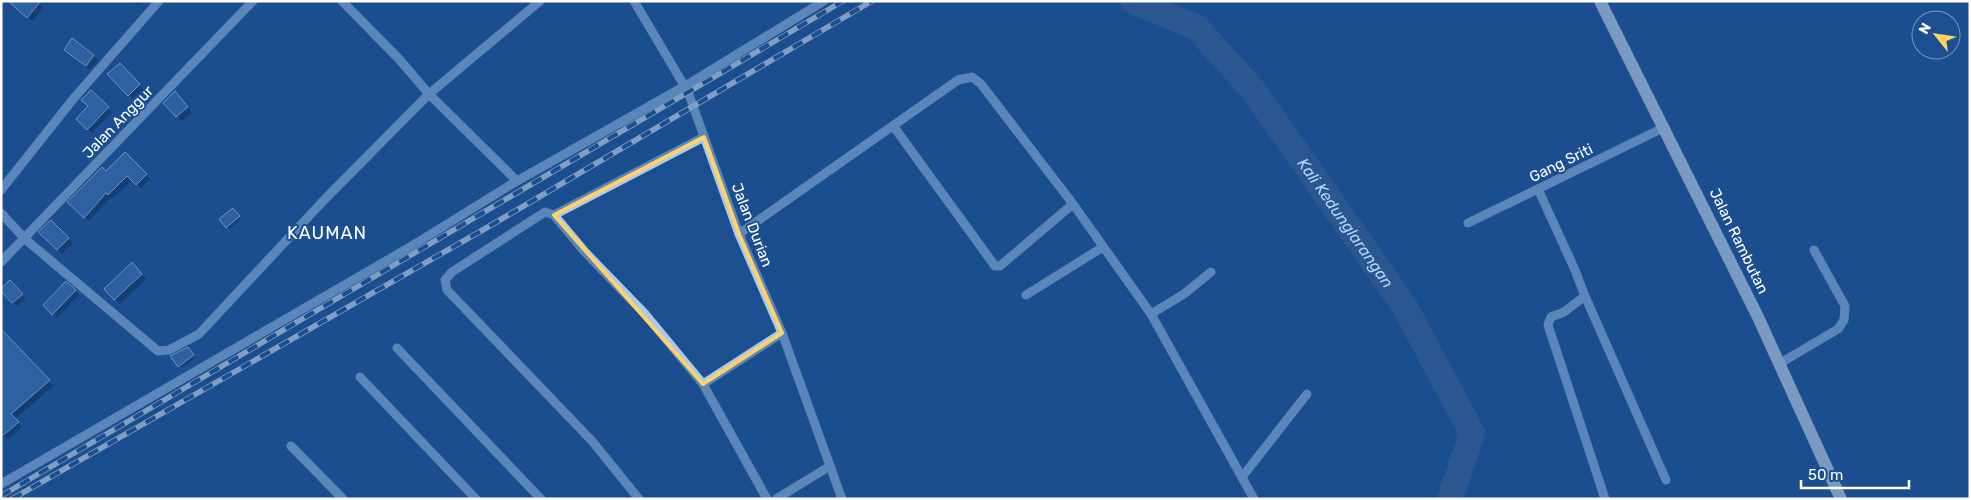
<svg xmlns="http://www.w3.org/2000/svg" width="1971" height="500" viewBox="0 0 1971 500" font-family="Rubik,sans-serif">
<style>
.shadow{fill:#0007}
.lines{fill:none;stroke-linecap:round;stroke-linejoin:round}
.river{stroke:#3c6290;stroke-width:26}
.building{fill:#4478b7;stroke:#cfe3fa}
.minor{stroke:#a9c9ee;stroke-width:9}
.major{stroke:#f0f6ff;stroke-width:12}
.rail-casing{stroke:#fff;stroke-width:5.5}
.rail{stroke:#1b4f8f;stroke-width:4;stroke-dasharray:11;stroke-linecap:butt}
.marked{fill:none;stroke:#ffd166;stroke-width:4;stroke-linejoin:round}
.labels{text-anchor:middle;stroke-width:4;stroke-linejoin:round;paint-order:stroke}
.street-label{font-size:15px;fill:#fff;stroke:#1b4f8f}
.water-label{font-size:16px;font-style:italic;fill:#b5d3f5;stroke:#1b4f8f}
.quarter-label{font-size:18px;letter-spacing:1px;fill:#fff;stroke:#1b4f8f}
</style>
<rect width="100%" height="100%" fill="#1b4f8f"/>
<g class="shadow">
<path d="M10,1H36L44,8L32,21Z"/>
<path d="M132,1H142L138,6Z"/>
<path d="M70,54L93,56L98,60L90,70Z"/>
<path d="M120,64L143,89L133,99L109,74Z"/>
<path d="M91,92L112,112L92,133L78,119L89,106Z"/>
<path d="M179,97L192,112L182,121L165,103Z"/>
<path d="M125,154L150,179L141,188L132,180L113,198L111,197L89,221L69,202L106,173Z"/>
<path d="M235,211L241,219L229,229L221,219Z"/>
<path d="M51,221L73,243L62,254L40,232Z"/>
<path d="M132,264L146,279L120,304L105,289Z"/>
<path d="M1,278L7,284L10,281L26,299L17,306L1,289Z"/>
<path d="M66,283L79,295L57,318L44,305Z"/>
<path d="M190,350L195,358L181,368L172,357Z"/>
<path d="M32,360L53,386L15,419L22,427L8,439L1,432Z"/>
</g>
<g class="lines">
<path class="river" id="s1" d="M1133,1L1196,27L1253,90L1405,307L1472,433L1450,499"/>
</g>
<g class="building">
<path d="M8,1H41L27,18Z"/>
<path d="M72,38L94,55L86,66L64,50Z"/>
<path d="M120,63L140,84L128,96L107,74Z"/>
<path d="M91,90L109,107L87,130L76,119L88,106L81,100Z"/>
<path d="M175,91L188,107L176,117L163,103Z"/>
<path d="M125,152L147,174L136,185L127,176L108,195L106,193L84,218L67,202L102,167L106,171Z"/>
<path d="M233,208L240,216L226,228L219,219Z"/>
<path d="M51,220L69,238L57,250L38,232Z"/>
<path d="M132,262L142,274L114,300L104,289Z"/>
<path d="M10,280L23,294L12,303L1,291V288Z"/>
<path d="M66,281L76,290L52,315L43,305Z"/>
<path d="M1,329L50,380L11,414L19,422L1,437Z"/>
<path d="M188,347L194,355L178,367L170,356Z"/>
</g>
<g class="lines">
<g class="minor">
<path d="M342,1L399,59L429,94L517,181"/>
<path d="M634,1L688,92L739,234L782,333L842,499"/>
<path d="M894,127L995,266H1000L1073,204"/>
<path d="M1538,189L1575,270L1585,296L1564,312L1551,317L1548,325L1605,499"/>
<path d="M1,190L74,98L159,1"/>
<path d="M1,213L25,239L158,351L169,350L199,334L325,199L429,94L540,1"/>
<path d="M554,215L704,137"/>
<path d="M1468,223L1665,127"/>
<path d="M739,234L958,80L972,77L981,84L1073,204L1151,314L1254,499"/>
<path d="M1,262L253,1"/>
<path d="M1026,295L1103,247"/>
<path d="M1585,296L1666,480"/>
<path d="M1151,314L1184,294L1211,272"/>
<path d="M397,348L541,499"/>
<path d="M1779,364L1838,329L1844,320L1845,306L1814,250"/>
<path d="M360,377L476,499"/>
<path d="M703,384L782,333"/>
<path d="M291,446L343,499"/>
<path d="M1242,477L1307,394"/>
<path d="M1,484L410,247L517,181L685,86L824,1"/>
<path d="M639,499L592,441L447,290L445,280L452,272L545,212L554,215L585,252L646,315L703,384L767,499"/>
<path d="M776,499L830,466"/>
</g>
<path class="major" d="M1600,1L1758,317L1841,499"/>
<defs>
<g id="rail">
<path d="M1,496L843,1"/>
<path d="M12,499L488,227L872,1"/>
</g>
</defs>
<use href="#rail" class="rail-casing"/>
<use href="#rail" class="rail"/>
</g>
<path d="M0 0H1971V500H0ZM704,137L739,234L782,333L703,384L554,215Z" fill="#1b4f8f" fill-opacity=".55" fill-rule="evenodd"/>
<path class="marked" d="M704,137L739,234L782,333L703,384L554,215Z"/>
<g class="labels">
<g class="street-label">
<text transform="translate(118 122) rotate(-46)" y="5">Jalan Anggur</text>
<text transform="translate(1561 163) rotate(-26)" y="5">Gang Sriti</text>
<text transform="translate(752 225) rotate(69)" y="5">Jalan Durian</text>
<text transform="translate(1739 241) rotate(64)" y="5">Jalan Rambutan</text>
</g>
<g class="water-label">
<text dy="6" stroke="none"><textPath href="#s1" startOffset="315">Kali Kedunglarangan</textPath></text>
</g>
<g class="quarter-label">
<text x="327" y="239">KAUMAN</text>
</g>
</g>
<rect width="1971" height="500" fill="none" stroke="#ffffff" stroke-width="5"/>
<g transform="translate(1936 35) rotate(300)"><circle r="24" fill="#1b4f8f" stroke="#7695bc"/>
<path d="M0-4L9 19L0 12L-9 19Z" fill="#ffd166"/>
<text y="-8" font-size="14" font-weight="bold" text-anchor="middle" fill="#ffffff">N</text>
</g>
<path d="M1801 480v8h108v-8" fill="none" stroke="#ffffff" stroke-width="2.5"/>
<text x="1808" y="480" font-size="15" fill="#ffffff" stroke="#1b4f8f" stroke-width="4" paint-order="stroke">50 m</text>
</svg>
